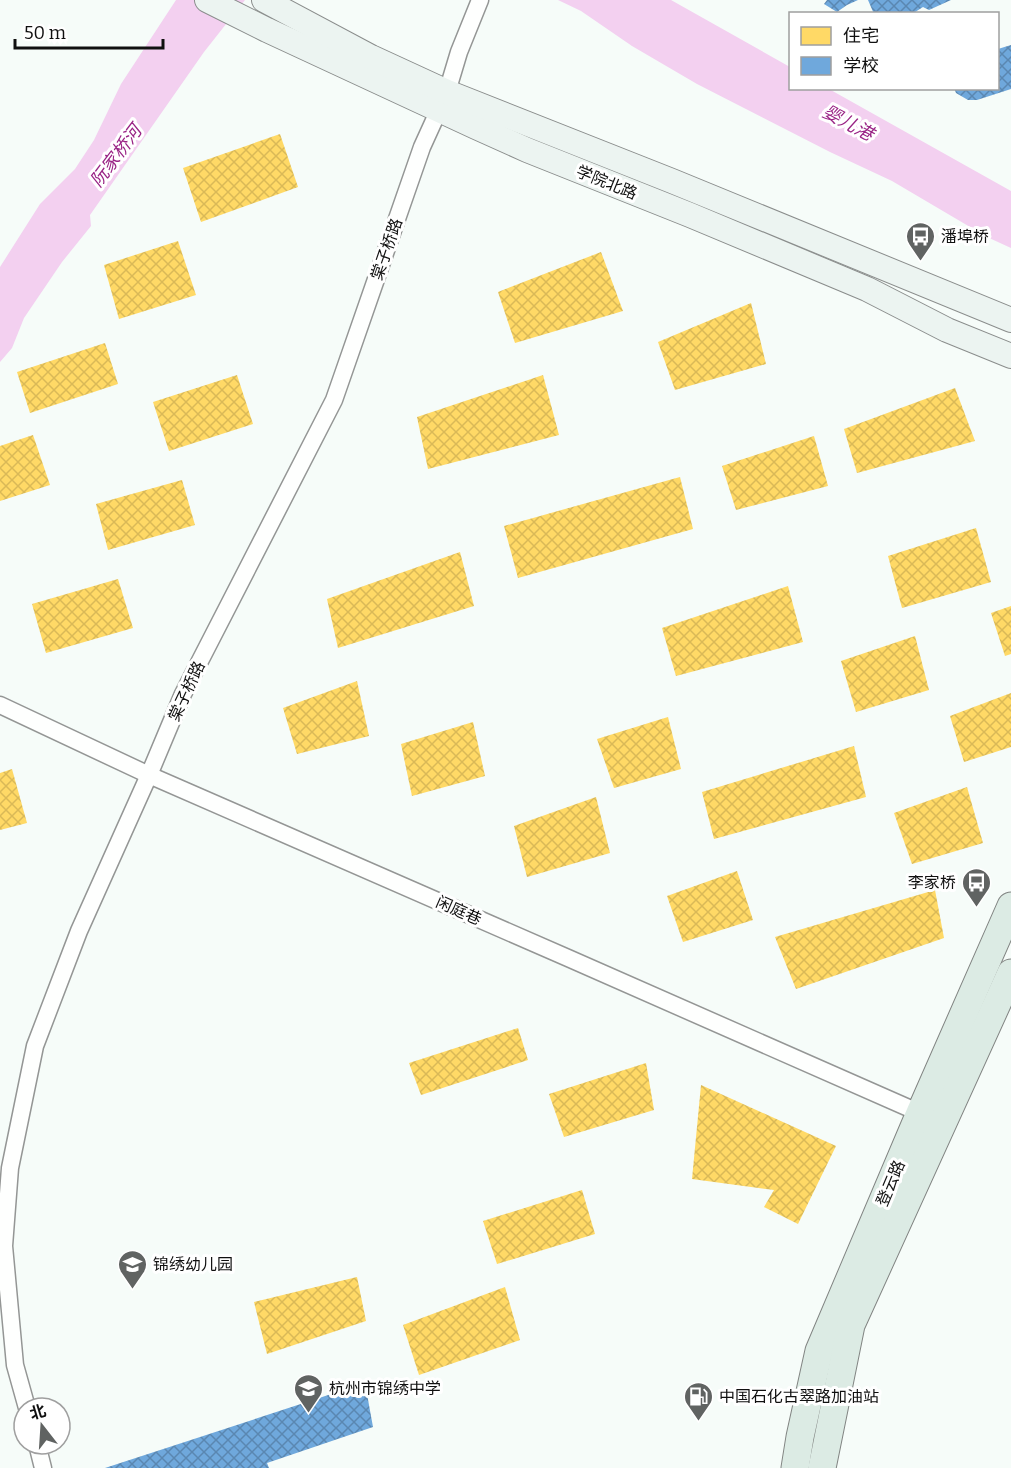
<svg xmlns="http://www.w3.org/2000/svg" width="1011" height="1468" viewBox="0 0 1011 1468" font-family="Bitter,'Noto Sans SC',serif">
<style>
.water{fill:#f3d0f0}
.homes{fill:url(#homes-cross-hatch)}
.schools{fill:url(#schools-cross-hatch)}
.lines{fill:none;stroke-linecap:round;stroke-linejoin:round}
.street-casing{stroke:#949695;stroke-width:19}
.secondary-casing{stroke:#8a8d8c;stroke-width:26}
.primary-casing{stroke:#818482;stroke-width:29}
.street{stroke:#fefffe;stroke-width:16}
.secondary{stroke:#ecf4f1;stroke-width:24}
.primary{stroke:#dcebe4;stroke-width:27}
.labels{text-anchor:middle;stroke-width:6;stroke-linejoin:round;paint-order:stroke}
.street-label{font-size:16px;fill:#101010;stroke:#fff}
.poi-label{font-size:16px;fill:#101010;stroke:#fff;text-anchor:start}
.water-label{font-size:18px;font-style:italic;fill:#992385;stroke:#fff}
</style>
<defs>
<pattern id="homes-cross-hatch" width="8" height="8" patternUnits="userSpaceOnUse" patternTransform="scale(1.5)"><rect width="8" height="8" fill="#ffd966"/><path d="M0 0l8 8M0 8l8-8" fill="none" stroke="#dab957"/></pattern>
<pattern id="schools-cross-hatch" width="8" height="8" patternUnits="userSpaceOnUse" patternTransform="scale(1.5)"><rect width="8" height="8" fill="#6fa8dc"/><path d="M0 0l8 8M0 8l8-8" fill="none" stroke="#5a87b1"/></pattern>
</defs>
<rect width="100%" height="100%" fill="#f6fcf9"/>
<g class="water">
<path d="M176,0H245L204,52L90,215L91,226L62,262L24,318L12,348L0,362V267L40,204L75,169L94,140L121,84Z"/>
<path d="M558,0H671L790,67V88L829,89L1011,191V248L987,237L892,181L830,152L697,84L632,46L581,11Z"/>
</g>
<g class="homes">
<path d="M280,134L298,187L201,222L183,168Z"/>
<path d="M178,241L196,295L119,319L104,265Z"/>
<path d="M601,252L623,311L515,343L498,292Z"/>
<path d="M751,303L766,364L675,390L658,342Z"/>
<path d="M105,343L118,384L30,413L17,372Z"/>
<path d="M237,375L253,424L169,451L153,402Z"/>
<path d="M543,375L559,435L428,469L417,417Z"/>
<path d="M955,388L975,441L857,473L844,429Z"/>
<path d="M33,435L50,485L0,501V446Z"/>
<path d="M814,436L828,486L736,510L722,466Z"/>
<path d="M680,477L693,529L518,578L504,526Z"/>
<path d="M182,480L195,525L108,550L96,504Z"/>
<path d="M976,528L991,582L902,608L888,556Z"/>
<path d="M460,552L474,606L338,648L327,599Z"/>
<path d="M118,579L133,628L46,653L32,604Z"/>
<path d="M788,586L803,642L676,676L662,628Z"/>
<path d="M1011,606V654L1005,656L991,613Z"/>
<path d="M915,636L929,690L856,712L841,661Z"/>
<path d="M357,681L369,736L297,754L283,708Z"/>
<path d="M1011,693V747L964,762L950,716Z"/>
<path d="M668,717L681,769L614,788L597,739Z"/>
<path d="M473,722L485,776L412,796L401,744Z"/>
<path d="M854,746L866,797L714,839L702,792Z"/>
<path d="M12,769L27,823L0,830V773Z"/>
<path d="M967,787L983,843L912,864L894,813Z"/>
<path d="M596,797L610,853L527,877L514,826Z"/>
<path d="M737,871L753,920L683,942L667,896Z"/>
<path d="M935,890L944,938L796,989L775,937Z"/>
<path d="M518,1028L528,1060L421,1095L409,1063Z"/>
<path d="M646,1063L654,1110L564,1137L549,1094Z"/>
<path d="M701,1085L836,1146L798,1224L764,1207L774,1190L692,1179Z"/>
<path d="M582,1190L595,1234L497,1264L483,1221Z"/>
<path d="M357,1277L366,1321L267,1354L254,1302Z"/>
<path d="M505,1287L520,1340L419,1375L403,1325Z"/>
</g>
<g class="schools">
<path d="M827,0H858L847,5L837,12L824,4Z"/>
<path d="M868,0H951L929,10L923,7L912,14H874Z"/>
<path d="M1011,45V89L977,100H968L956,93L954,88H998V49Z"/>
<path d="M365,1383L373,1427L267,1463L269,1468H105Z"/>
</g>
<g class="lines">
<defs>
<g id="street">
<path d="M0,705L149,775L568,958L920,1113"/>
<path d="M27,1408L15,1365L4,1246L10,1168L35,1046L79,931L149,775L183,694L334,400L422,147L447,92L459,52L480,0"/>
<path d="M37,1444L43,1468"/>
</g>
<g id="secondary">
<path d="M207,0L267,30L476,127L527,150L690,215L867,289L947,330L1011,356"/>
<path d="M264,0L371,57L447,92L672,181L1011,320"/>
</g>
<g id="primary">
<path d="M795,1468L800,1437L819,1351L920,1113L1011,906"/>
<path d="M822,1468L851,1325L1011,973"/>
</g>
</defs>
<use href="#street" class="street-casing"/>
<use href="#secondary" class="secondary-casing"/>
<use href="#primary" class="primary-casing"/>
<use href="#street" class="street"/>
<use href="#secondary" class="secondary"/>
<use href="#primary" class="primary"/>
</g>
<defs>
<symbol id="bus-pin" viewBox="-11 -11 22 30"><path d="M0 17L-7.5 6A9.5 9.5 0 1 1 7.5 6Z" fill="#606362" stroke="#fff"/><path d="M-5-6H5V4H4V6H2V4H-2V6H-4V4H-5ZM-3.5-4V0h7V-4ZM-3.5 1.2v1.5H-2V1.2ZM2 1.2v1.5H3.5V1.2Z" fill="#fff"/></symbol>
<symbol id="school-pin" viewBox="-11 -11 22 30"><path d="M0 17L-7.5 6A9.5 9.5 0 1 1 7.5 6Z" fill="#606362" stroke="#fff"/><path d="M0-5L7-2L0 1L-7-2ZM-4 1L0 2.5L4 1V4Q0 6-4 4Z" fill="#fff"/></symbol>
<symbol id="fuel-pin" viewBox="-11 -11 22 30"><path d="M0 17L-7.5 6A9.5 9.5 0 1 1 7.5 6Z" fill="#606362" stroke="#fff"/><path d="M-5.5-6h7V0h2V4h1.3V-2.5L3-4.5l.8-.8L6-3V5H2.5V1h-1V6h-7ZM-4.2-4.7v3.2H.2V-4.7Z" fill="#fff"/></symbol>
</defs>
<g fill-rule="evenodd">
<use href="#bus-pin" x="904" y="220" width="33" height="45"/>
<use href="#bus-pin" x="960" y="866" width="33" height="45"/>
<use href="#school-pin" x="116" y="1248" width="33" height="45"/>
<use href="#school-pin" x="292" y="1372" width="33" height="45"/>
<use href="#fuel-pin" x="682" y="1380" width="33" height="45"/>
</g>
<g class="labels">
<g class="street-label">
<text transform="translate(607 182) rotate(22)" y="6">学院北路</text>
<text transform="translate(386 249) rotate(-71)" y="6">棠子桥路</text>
<text transform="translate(186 691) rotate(-65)" y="6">棠子桥路</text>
<text transform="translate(459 910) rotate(24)" y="6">闲庭巷</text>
<text transform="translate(890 1183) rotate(-67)" y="6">登云路</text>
</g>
<g class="poi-label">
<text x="941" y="242">潘埠桥</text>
<text x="956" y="888" text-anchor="end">李家桥</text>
<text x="153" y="1270">锦绣幼儿园</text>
<text x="329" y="1394">杭州市锦绣中学</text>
<text x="719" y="1402">中国石化古翠路加油站</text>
</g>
<g class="water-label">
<text transform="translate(848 123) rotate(28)" y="6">婴儿港</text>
<text transform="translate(116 156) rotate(-53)" y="6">阮家桥河</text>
</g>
</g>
<rect x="789" y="12" width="210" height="78" fill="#ffffff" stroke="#9f9f9f" stroke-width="1.5"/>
<rect x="801" y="27" width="30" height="18" fill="#ffd966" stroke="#9f9f9f" stroke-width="1.5"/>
<text x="843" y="42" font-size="18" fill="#101010">住宅</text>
<rect x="801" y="57" width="30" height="18" fill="#6fa8dc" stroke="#9f9f9f" stroke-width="1.5"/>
<text x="843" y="72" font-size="18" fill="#101010">学校</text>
<g transform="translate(42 1426) rotate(343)"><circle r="28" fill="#ffffff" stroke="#9f9f9f" stroke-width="1.5"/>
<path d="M0-4.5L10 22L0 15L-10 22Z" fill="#606362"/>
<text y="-9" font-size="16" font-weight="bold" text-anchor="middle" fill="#101010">北</text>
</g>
<path d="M15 39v9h148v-9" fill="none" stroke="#101010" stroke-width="3"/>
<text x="24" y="39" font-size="18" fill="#101010" stroke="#ffffff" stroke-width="4.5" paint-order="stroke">50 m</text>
</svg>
